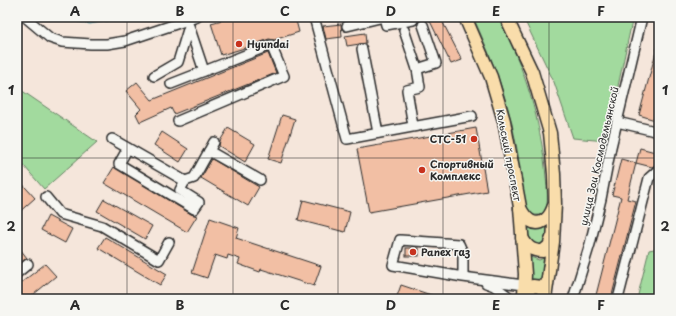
<svg xmlns="http://www.w3.org/2000/svg" width="676" height="316" viewBox="0 0 676 316" font-family="'Playpen Sans',sans-serif">
<style>
.green{fill:#a2da9e;stroke:#668264}
.water{fill:#89dae4;stroke:#63949a}
.building{fill:#f2bfa4;stroke:#2b2b2b}
.lines{fill:none;stroke-linecap:round;stroke-linejoin:round}
.minor-casing{stroke:#2b2b2b;stroke-width:12}
.major-casing{stroke:#2b2b2b;stroke-width:15}
.minor{stroke:#f6f6f2;stroke-width:9}
.major{stroke:#f9ddab;stroke-width:12}
.grid{fill:none;stroke:#2b2b2b;stroke-width:1;stroke-opacity:0.55}
.poi-dot{fill:#c8321e;stroke:#f6f6f2;stroke-width:1.5}
.labels{text-anchor:middle;stroke-width:3;stroke-linejoin:round;paint-order:stroke}
.poi-label{font-size:10px;font-weight:bold;fill:#2b2b2b;stroke:#f6f6f2;text-anchor:start}
.street-label{font-size:10px;fill:#2b2b2b;stroke:#f6f6f2}
.neatline{fill:none;stroke:#2b2b2b;stroke-width:1.5}
.grid-label{font-size:13px;text-anchor:middle;font-weight:bold;fill:#2b2b2b}
</style>
<rect width="100%" height="100%" fill="#f5e6db"/>
<filter id="ink" filterUnits="userSpaceOnUse"><feTurbulence type="fractalNoise" baseFrequency=".025" numOctaves="2"/><feDisplacementMap in="SourceGraphic" scale="8" xChannelSelector="R" yChannelSelector="G"/><feConvolveMatrix kernelMatrix="1 2 1 2 8 2 1 2 1" color-interpolation-filters="sRGB"/></filter>
<g filter="url(#ink)">
<g class="green">
<path d="M473,17H498C524,65 542,124 546,178C547,189 549,201 545,211L539,215H532L527,211C522,187 520,162 515,138C507,96 491,56 473,17Z"/>
<path d="M523,17H633L606,141L573,138L554,82Z"/>
<path d="M18,88L97,142L44,189L17,158V89Z"/>
<path d="M550,223C549,236 551,242 538,247L527,241V224C535,231 541,230 550,223Z"/>
<path d="M654,249L659,250V299H641L638,295L649,250Z"/>
<path d="M530,257L539,260L544,258L542,274L540,279L533,280L530,277Z"/>
</g>
<path class="water" d="M57,17H130L90,24L58,18Z"/>
<g class="building">
<path d="M233,17H295L299,32L274,40L269,39L248,47L221,55L211,23Z"/>
<path d="M428,17H440L462,60L451,64Z"/>
<path d="M341,24L342,37L326,39L323,26Z"/>
<path d="M365,33L366,43L347,46L345,36Z"/>
<path d="M657,48L659,49V106L655,120L639,115Z"/>
<path d="M268,53L276,73L174,114L171,108L140,122L136,114L141,109L126,91L137,82L152,100Z"/>
<path d="M282,115L295,119L281,163L268,159Z"/>
<path d="M228,128L255,144L245,162L219,146L220,141Z"/>
<path d="M476,128L487,191L369,212L357,149Z"/>
<path d="M162,132L188,149L180,162L154,145Z"/>
<path d="M640,148L659,153L658,163L652,167L636,163Z"/>
<path d="M212,159L259,187L248,206L201,178Z"/>
<path d="M621,159L636,163L627,199L636,201L611,299H595L621,197L612,195Z"/>
<path d="M114,167L191,214L197,216L187,232L104,183Z"/>
<path d="M17,178L35,198L17,214Z"/>
<path d="M104,199L152,226L145,239L97,211Z"/>
<path d="M303,200L350,212L345,232L298,220Z"/>
<path d="M48,216L72,229L65,243L41,230Z"/>
<path d="M210,218L239,228L236,238L321,266L314,286L261,269L260,272L238,264L240,259L228,255L227,259L215,255L207,278L192,273Z"/>
<path d="M105,237L167,274L160,285L98,248Z"/>
<path d="M17,245L27,258L17,265Z"/>
<rect x="406" y="248" width="13" height="8"/>
<path d="M45,264L56,276L28,299H17V286Z"/>
<path d="M401,285L440,298V299H396Z"/>
</g>
<g class="lines">
<defs>
<g id="minor">
<path d="M25,17L50,38L62,42L91,44H107L125,41L197,17"/>
<path d="M314,17L347,139L472,116"/>
<path d="M384,17L386,25L413,20"/>
<path d="M347,26L384,17"/>
<path d="M404,30L417,69"/>
<path d="M362,49L378,133"/>
<path d="M154,76L178,62L189,26L204,71"/>
<path d="M171,84L271,45L284,76L178,121"/>
<path d="M617,122L659,132"/>
<path d="M413,126L407,90L420,87L417,69L436,63L423,25"/>
<path d="M112,139L185,181L180,190L199,202L194,209L119,164L128,148"/>
<path d="M209,151L260,180"/>
<path d="M185,181L194,178L214,142"/>
<path d="M46,197L60,214L102,226L159,260L169,242"/>
<path d="M17,273L28,264"/>
<path d="M463,277L393,265L400,240L459,244L463,253V277L531,286"/>
<path d="M486,283L494,286L512,299"/>
<path d="M573,299L590,244L601,199L611,147L642,17"/>
<path d="M618,299L649,178L659,169"/>
</g>
<g id="major">
<path d="M465,17L491,77L504,121L520,207L525,274L524,299"/>
<path d="M506,17L532,72L550,133L554,174L555,204L553,242L545,299"/>
<path d="M520,208C525,218 534,228 545,220C550,217 552,211 554,206"/>
<path d="M522,238C528,248 532,251 543,251L549,246L552,238"/>
<path d="M524,293L533,286L541,287L546,297"/>
</g>
</defs>
<use href="#minor" class="minor-casing"/>
<use href="#major" class="major-casing"/>
<use href="#minor" class="minor"/>
<use href="#major" class="major"/>
</g>
</g>
<path class="grid" d="M127,17V299M233,17V299M338,17V299M443,17V299M549,17V299M17,158H659"/>
<g class="poi-dot">
<circle cx="239" cy="44" r="4"/>
<circle cx="474" cy="139" r="4"/>
<circle cx="422" cy="170" r="4"/>
<circle cx="413" cy="252" r="4"/>
</g>
<g class="labels">
<g class="poi-label">
<text x="247" y="48">Hyundai</text>
<text x="466" y="143" text-anchor="end">СТС-51</text>
<text x="430" y="168">Спортивный<tspan x="430" dy="12">Комплекс</tspan></text>
<text x="421" y="256">Panex газ</text>
</g>
<g class="street-label">
<text transform="translate(509 155) rotate(79)" y="4">Кольский проспект</text>
<text transform="translate(599 156) rotate(-77)" y="4">улица Зои Космодемьянской</text>
</g>
</g>
<rect width="676" height="316" fill="none" stroke="#f6f6f2" stroke-width="44"/>
<rect x="22" y="22" width="632" height="272" class="neatline"/>
<g class="grid-label">
<text x="75" y="16">A</text>
<text x="180" y="16">B</text>
<text x="285" y="16">C</text>
<text x="391" y="16">D</text>
<text x="496" y="16">E</text>
<text x="601" y="16">F</text>
<text x="11" y="95">1</text>
<text x="665" y="95">1</text>
<text x="11" y="231">2</text>
<text x="665" y="231">2</text>
<text x="75" y="310">A</text>
<text x="180" y="310">B</text>
<text x="285" y="310">C</text>
<text x="391" y="310">D</text>
<text x="496" y="310">E</text>
<text x="601" y="310">F</text>
</g>
</svg>
